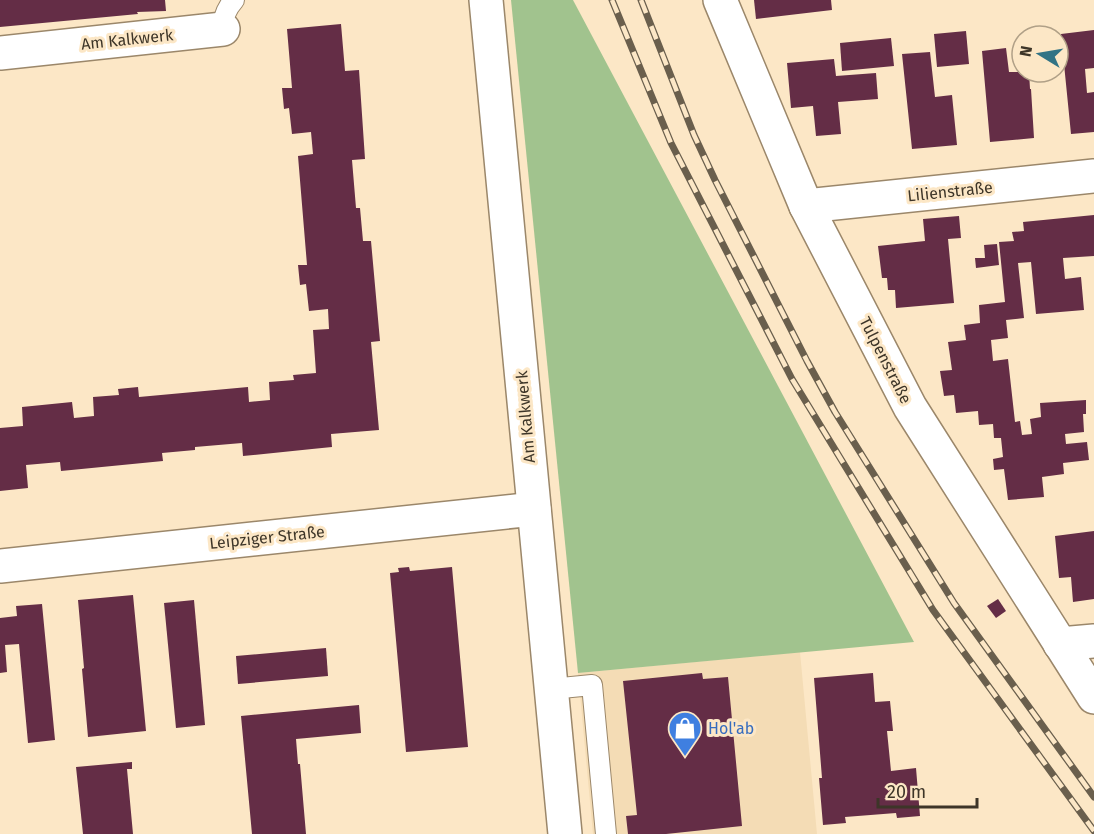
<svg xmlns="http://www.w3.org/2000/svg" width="1094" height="834" viewBox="0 0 1094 834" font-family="'Fira Sans',sans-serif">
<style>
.built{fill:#f4dcb5}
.green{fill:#a1c38e}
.building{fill:#642d46}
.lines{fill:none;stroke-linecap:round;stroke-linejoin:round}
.lane-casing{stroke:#9b876a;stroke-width:22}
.street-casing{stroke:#9b876a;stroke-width:36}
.secondary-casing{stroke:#9b876a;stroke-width:36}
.lane{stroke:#fff;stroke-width:20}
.street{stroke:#fff;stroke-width:33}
.secondary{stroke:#fff;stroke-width:33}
.rail-casing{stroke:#6a5f4d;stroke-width:7}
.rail{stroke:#fce7c6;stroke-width:4.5;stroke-dasharray:14;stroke-linecap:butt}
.labels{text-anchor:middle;stroke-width:6;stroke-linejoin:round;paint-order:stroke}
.street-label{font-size:16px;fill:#3d3528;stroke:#fce7c6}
.shop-label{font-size:16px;fill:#366cbe;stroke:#fce7c6;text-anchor:start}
</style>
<rect width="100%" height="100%" fill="#fce7c6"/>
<path class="built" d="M800,652L817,834H593L578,673Z"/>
<path class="green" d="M511,0H573L914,642L578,673Z"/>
<g class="building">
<path d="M0,0H165L166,11L137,12L138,14L0,27Z"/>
<path d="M754,0H831L832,10L756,19Z"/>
<path d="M341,24L345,71L359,70L365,159L352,160L356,208H360L363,241H371L380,341L371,342L379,430L331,434L332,447L312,449L243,456L242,443L195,447V450L162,453L163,461L61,471L60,462L26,465L28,488L0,491V428L23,426L22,407L72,402L74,418L94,416L93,397L119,395L118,389L138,387L139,397L248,387L249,402L270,400L269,382L294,380L293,375L316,373L313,330L329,329L328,309L309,311L306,284L300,285L298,265H307L298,156L313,154L311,132L292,134L289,108L284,109L282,88H292L287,29Z"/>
<path d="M1094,30V68L1085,69L1087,93L1094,92V132L1071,134L1061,34Z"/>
<path d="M966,31L969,64L937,67L934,34Z"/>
<path d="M891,38L894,66L842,71L840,43Z"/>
<path d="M1022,47V61L1013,62L1012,48Z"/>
<path d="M1006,48L1009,72H1029L1030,89H1031L1034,138L990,142L982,51Z"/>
<path d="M930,52L935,97L952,95L957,145L912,149L902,54Z"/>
<path d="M834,59L836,76L876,73L878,99L838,102L841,134L816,136L813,106L791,108L787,63Z"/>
<path d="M1094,215V256L1063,258L1065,279L1081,277L1084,310L1036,314L1031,262L1018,263L1024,318L1006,320L1008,338L991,340L993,361L1008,359L1015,422L1020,421L1022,435L1032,434L1030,419L1041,417L1040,403L1086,400V414H1083L1084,432L1065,434L1066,444L1087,442L1089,460L1063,463L1064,474L1042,477L1044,497L1008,500L1004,469L994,470L993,459L1003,457L1001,438H994L993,424L979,425L978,411L956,413L954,395L944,396L940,371L952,370L948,342L966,340L964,325L980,323L979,305L1005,302L999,242L1014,241L1012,232L1024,231L1023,222Z"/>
<path d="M959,216L961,238L948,239L954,303L896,308L895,290H888L887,278H882L878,246L925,241L923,219Z"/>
<path d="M997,244L999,265L976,268L975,258H985L984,245Z"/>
<path d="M1094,531V599L1073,602L1071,577L1059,578L1055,536Z"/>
<path d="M409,567L410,571L452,567L468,747L406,752L390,573L399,572L398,568Z"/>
<path d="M133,595L146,731L88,737L82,669L84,668L78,600Z"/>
<path d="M998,599L1006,611L996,618L987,606Z"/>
<path d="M194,600L205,725L176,728L164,603Z"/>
<path d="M42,604L55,740L28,743L19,644L5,645L7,672L0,673V618L17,616L16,606Z"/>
<path d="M326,648L328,676L238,684L236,656Z"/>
<path d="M702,673L703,679L728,677L742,826L666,834H628L626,816L637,815L623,681Z"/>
<path d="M873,673L875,702L890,701L893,731H887L891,771L916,768L920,816L897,818L896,813L845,817L846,823L823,825L819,778H822L814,678Z"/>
<path d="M359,705L361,733L296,739L298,764H300L306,834H252L241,716Z"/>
<path d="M132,762V769H127L133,834H83L76,767Z"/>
</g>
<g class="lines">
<defs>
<g id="lane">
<path d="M223,29C223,17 226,9 234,0"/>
<path d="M551,689L592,685L606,834"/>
</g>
<g id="street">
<path d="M720,0L806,206L910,407L1094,697"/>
<path d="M0,53L223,29"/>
<path d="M806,206L1094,176"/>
<path d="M0,566L534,509"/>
<path d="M1060,644L1094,641"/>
</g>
<path id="secondary" d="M486,0L565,834"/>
</defs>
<use href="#lane" class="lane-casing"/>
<use href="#street" class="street-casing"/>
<use href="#secondary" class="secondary-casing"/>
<use href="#lane" class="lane"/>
<use href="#street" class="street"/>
<use href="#secondary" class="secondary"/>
<defs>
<g id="rail">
<path d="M612,0L671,143L792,379L933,610L1094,831"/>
<path d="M641,0L694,135L715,180L807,361L835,412L954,603L1094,797"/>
</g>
</defs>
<use href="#rail" class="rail-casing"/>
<use href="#rail" class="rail"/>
</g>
<defs>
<symbol id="shop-pin" viewBox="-11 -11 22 30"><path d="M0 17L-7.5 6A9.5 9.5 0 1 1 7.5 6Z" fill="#3f7fe0" stroke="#fce7c6"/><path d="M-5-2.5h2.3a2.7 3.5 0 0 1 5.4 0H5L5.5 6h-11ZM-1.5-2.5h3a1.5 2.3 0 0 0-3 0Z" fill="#fff"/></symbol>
</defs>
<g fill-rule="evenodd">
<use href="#shop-pin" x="666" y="709" width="38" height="52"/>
</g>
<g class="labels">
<g class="street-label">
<text transform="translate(127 39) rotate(-6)" y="6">Am Kalkwerk</text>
<text transform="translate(950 191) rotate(-6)" y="6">Lilienstraße</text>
<text transform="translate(886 360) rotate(63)" y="6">Tulpenstraße</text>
<text transform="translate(525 417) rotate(-95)" y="6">Am Kalkwerk</text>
<text transform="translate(267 537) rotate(-6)" y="6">Leipziger Straße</text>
</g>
<g class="shop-label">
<text x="708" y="734">Hol'ab</text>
</g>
</g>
<g transform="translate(1040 54) rotate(281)"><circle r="28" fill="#fce7c6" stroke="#b0a087" stroke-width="1.5"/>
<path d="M0-4.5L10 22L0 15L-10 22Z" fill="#317385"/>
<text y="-9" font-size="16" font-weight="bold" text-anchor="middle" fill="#3d3528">N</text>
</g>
<path d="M878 798v9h99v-9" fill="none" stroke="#3d3528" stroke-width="3"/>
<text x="887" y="798" font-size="18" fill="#3d3528" stroke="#fce7c6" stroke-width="4.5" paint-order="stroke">20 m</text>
</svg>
